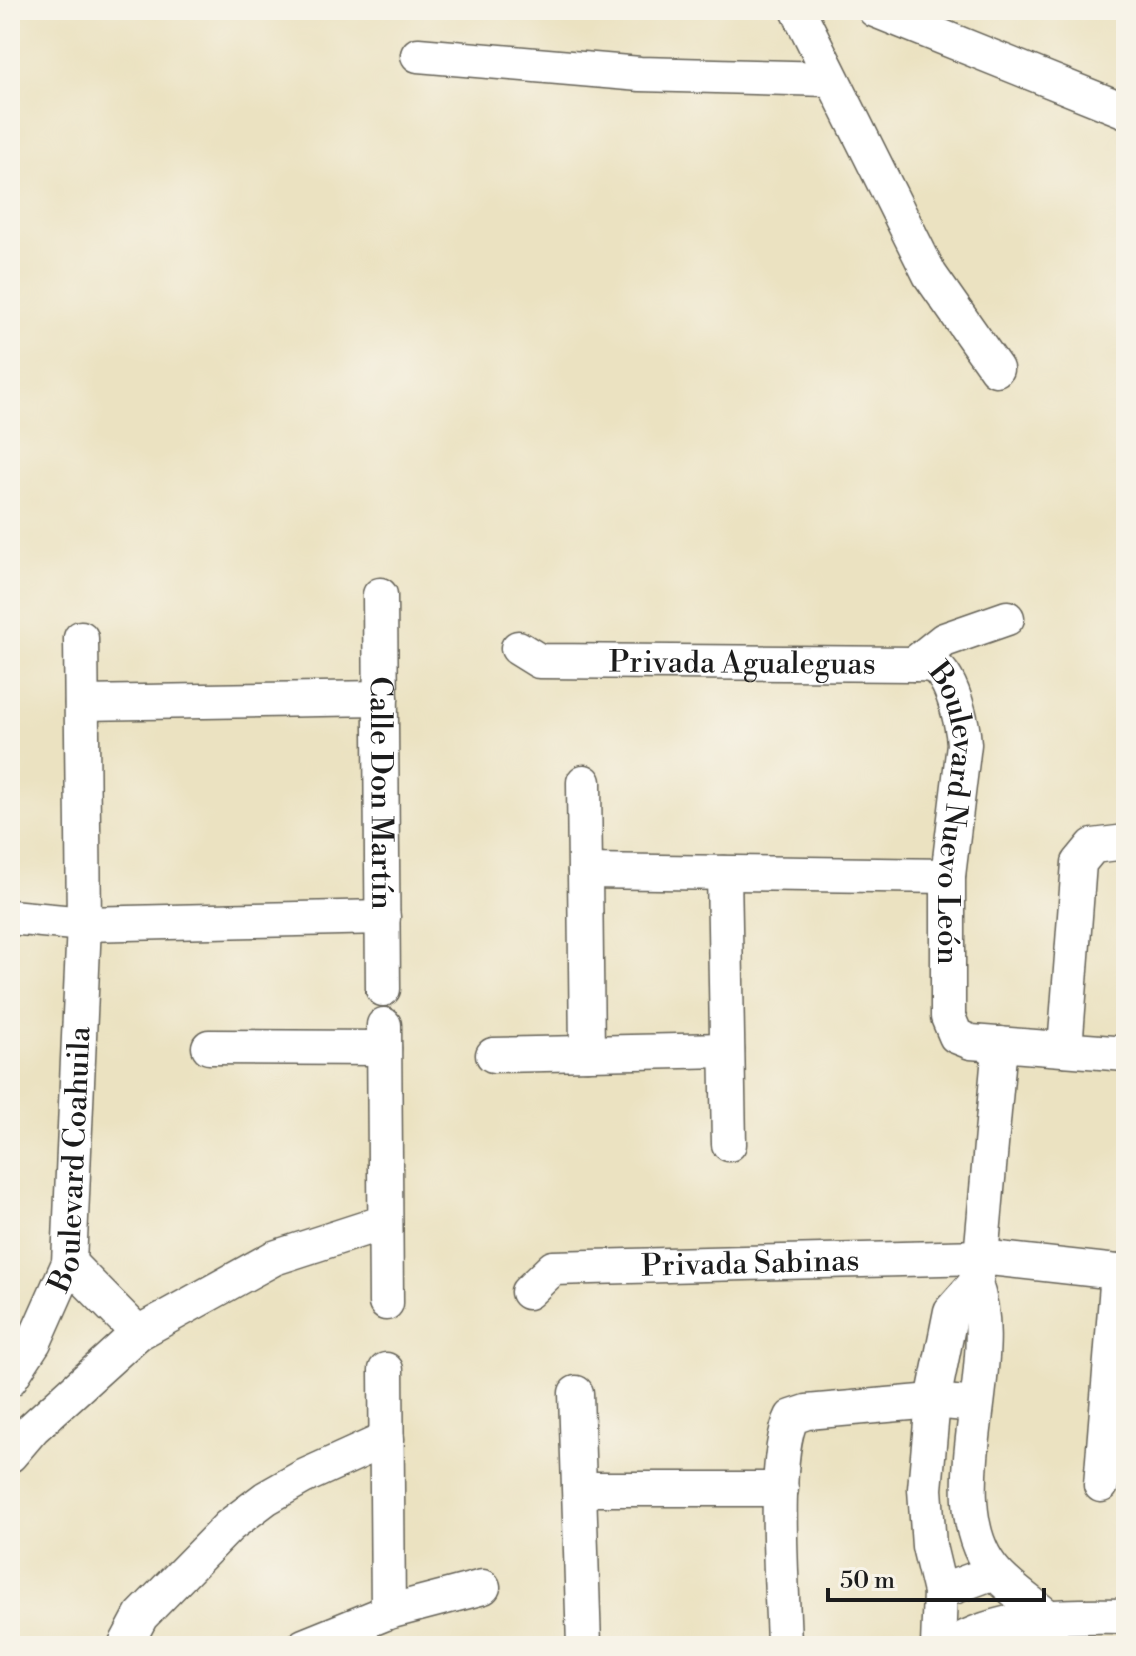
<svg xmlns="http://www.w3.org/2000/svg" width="1136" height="1656" viewBox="0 0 1136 1656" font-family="'Libre Bodoni',serif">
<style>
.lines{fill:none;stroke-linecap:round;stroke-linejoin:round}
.minor-casing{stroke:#646156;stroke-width:37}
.minor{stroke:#fff;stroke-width:34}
.labels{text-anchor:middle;stroke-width:6;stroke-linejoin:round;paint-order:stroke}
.street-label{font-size:30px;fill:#1c1c1c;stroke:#f7f3e8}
</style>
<rect width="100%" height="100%" fill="#f7f3e8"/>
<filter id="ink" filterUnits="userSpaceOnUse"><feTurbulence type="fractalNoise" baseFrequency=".0125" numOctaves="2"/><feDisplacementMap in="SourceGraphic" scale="16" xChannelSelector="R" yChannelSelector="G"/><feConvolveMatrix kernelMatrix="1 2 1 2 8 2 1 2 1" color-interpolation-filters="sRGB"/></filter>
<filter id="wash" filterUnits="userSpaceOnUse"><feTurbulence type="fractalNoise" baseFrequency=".006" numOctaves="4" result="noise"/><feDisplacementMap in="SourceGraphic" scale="32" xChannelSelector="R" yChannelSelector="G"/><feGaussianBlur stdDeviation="1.8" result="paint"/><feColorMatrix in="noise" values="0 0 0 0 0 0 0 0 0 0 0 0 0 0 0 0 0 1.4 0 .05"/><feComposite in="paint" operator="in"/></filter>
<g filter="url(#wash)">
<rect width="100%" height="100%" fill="#ebe2c1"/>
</g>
<g filter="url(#ink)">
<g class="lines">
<defs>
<g id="minor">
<path d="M798,10L930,275L996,369"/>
<path d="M875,10L1126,111"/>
<path d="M418,55L640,74L829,79"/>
<path id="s1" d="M380,595L383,989"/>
<path id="s2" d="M518,648L539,661L914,664L944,640L1007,618"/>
<path id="s3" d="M914,664C919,664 928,664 933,666C952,674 963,726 964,744L948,876V1017L956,1036L971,1042L1126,1054"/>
<path d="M82,703L381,698"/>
<path d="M584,782L587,1053"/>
<path d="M585,871L948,876"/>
<path d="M724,873L729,1144"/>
<path d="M10,917L84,924L383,917"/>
<path d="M384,1025L386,1303"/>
<path d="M209,1047L384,1048"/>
<path d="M1065,1049L1079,863L1093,846L1126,842"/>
<path d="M493,1055L727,1050"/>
<path d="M69,1263L138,1333"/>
<path d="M975,1284C1005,1364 934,1505 996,1573C1010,1589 1031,1603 1048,1617L1046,1646"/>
<path id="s4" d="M528,1292L553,1268L981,1257L1126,1273"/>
<path d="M386,1370L388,1612"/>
<path id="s5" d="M10,1379L34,1342L69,1263L84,924L81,638"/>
<path d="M576,1393L584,1646"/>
<path d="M10,1455L33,1428L138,1333L274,1258L385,1222"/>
<path d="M1101,1485L1118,1272"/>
<path d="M581,1489H781"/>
<path d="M940,1592L994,1572"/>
<path d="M125,1646L141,1616L229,1526L266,1498L303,1477L387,1439"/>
<path d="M304,1646L388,1612L483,1587"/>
<path d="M784,1646C783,1594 771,1458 792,1417L807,1412L933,1401L976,1405"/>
<path d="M938,1646L940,1592L929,1546L925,1489L933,1401L951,1311L975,1284L981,1257L1000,1044"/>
<path d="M950,1646C1003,1614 1066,1615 1126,1616"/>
</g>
</defs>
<use href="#minor" class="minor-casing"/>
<use href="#minor" class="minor"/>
</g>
</g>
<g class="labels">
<g class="street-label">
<text dy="10" stroke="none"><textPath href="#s2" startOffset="228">Privada Agualeguas</textPath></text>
<text dy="10" stroke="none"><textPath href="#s1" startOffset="198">Calle Don Martín</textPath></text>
<text dy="10" stroke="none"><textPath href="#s3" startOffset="174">Boulevard Nuevo León</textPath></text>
<text dy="10" stroke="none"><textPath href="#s5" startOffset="234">Boulevard Coahuila</textPath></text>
<text dy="10" stroke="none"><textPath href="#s4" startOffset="232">Privada Sabinas</textPath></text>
</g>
</g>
<rect width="1136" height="1656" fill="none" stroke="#f7f3e8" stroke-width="40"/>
<path d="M828 1588v12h216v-12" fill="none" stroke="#1c1c1c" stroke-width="4"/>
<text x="840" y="1588" font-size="24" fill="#1c1c1c" stroke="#f7f3e8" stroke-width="6" paint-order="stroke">50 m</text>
</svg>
